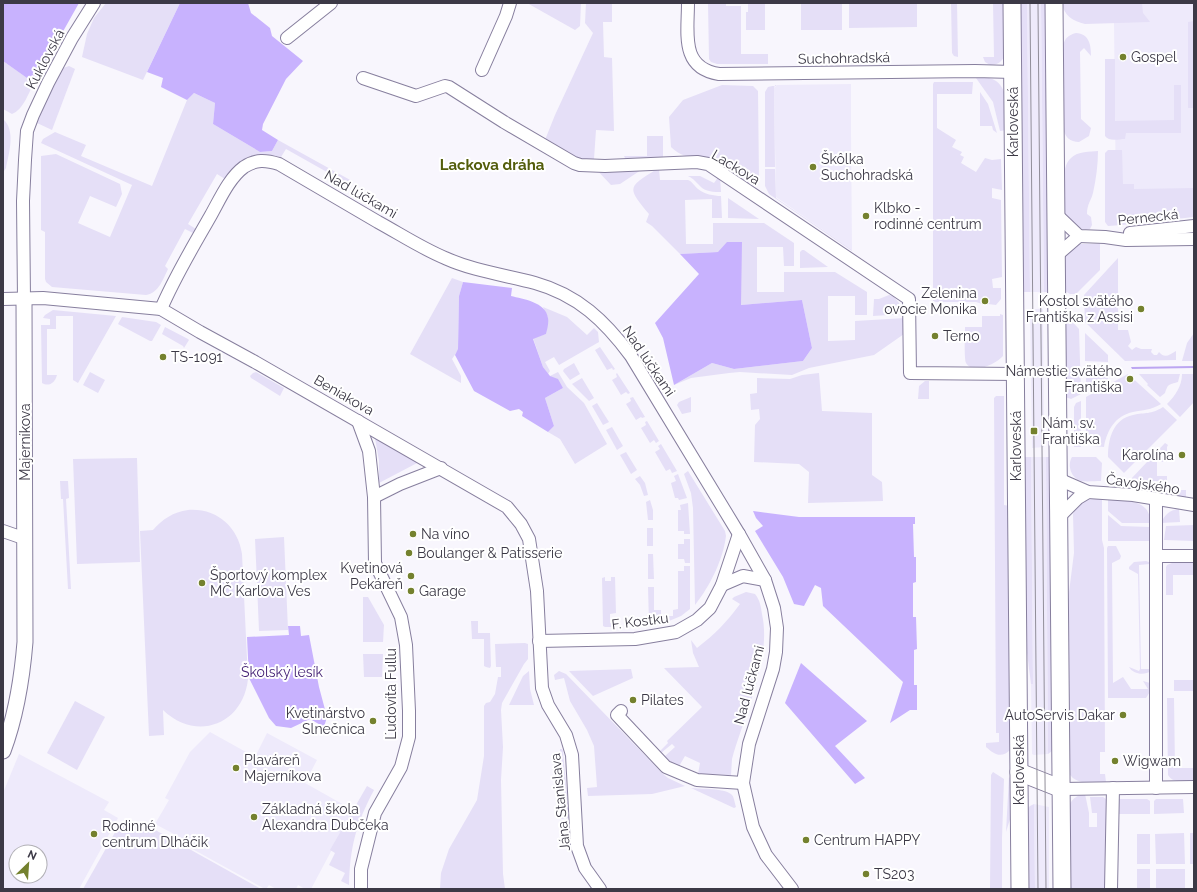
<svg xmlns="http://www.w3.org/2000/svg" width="1197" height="892" viewBox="0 0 1197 892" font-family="Raleway,sans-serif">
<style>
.built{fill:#eeeafb;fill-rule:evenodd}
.green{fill:#e5dff7}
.forest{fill:#c8b2fe}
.water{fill:#bca6f1}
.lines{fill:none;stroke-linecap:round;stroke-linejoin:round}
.minor-casing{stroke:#877f9e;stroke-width:14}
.tertiary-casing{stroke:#877f9e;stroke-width:17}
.secondary-casing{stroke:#877f9e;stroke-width:19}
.minor{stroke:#fff;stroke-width:12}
.tertiary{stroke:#fff;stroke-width:15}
.secondary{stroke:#fff;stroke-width:17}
.tram{stroke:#918e99;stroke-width:1}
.poi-dot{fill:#74812e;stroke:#fff;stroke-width:1.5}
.labels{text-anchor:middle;stroke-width:4;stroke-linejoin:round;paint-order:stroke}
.poi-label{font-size:14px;fill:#3c3946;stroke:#fff;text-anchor:start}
.street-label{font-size:14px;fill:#3c3946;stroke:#fff}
.park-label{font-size:14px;fill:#401d72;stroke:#fff}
.neighbourhood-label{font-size:15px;font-weight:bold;fill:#535d0b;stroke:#fff}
</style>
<rect width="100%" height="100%" fill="#f8f6fd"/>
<g class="built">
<path d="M1027,3H1041L1044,292H1030Z"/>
<path d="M1104,3H1194V202L1116,203L1114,23H1105Z"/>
<path d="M851,84V132L852,250L776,197L774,88L777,85Z"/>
<path d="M1030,309H1043L1044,447L1032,448Z"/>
<path d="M1031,457H1046L1048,754L1034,755L1032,754L1031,684L1033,683Z"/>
<path d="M210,732L255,757L267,733L317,760L305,783L353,810L311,889H305L298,885L296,889H276L269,885L266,889H265L187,846L189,842L155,824L169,800L165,798L190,752Z"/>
<path d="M19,754L109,802L104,810L118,818L79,889H3V793ZM16,852H40V876H16Z"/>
<path d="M1034,804L1049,807V889H1035Z"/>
</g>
<g class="green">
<path d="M106,3H180L143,80L82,57L87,34L94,18Z"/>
<path d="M527,3H581L580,26L575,30Z"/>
<path d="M586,3H612V22H603L604,57L612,58L614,131L596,130L594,159H615L613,162L580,160L545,140L555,115L593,33L585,23Z"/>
<path d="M708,3H726V6H741V54H768V64H717L711,62L709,59Z"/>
<path d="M748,3H765V30H746V12H748Z"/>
<rect x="801" y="3" width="41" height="27"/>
<path d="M849,3H917V27L849,28Z"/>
<path d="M951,3H957L958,57L954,56L952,53Z"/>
<path d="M993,3H1004L1005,55C1002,62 997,65 990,65L985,62L983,57H994Z"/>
<path d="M1019,3H1027L1030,292H1022Z"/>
<path d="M1041,3H1047L1050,292H1044Z"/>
<path d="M1062,3H1142L1143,13L1150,22L1085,24C1073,21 1064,16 1062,3Z"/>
<path d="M1194,21V108H1188V22Z"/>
<path d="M1076,33C1089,34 1091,44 1091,56L1084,48L1080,52L1081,119L1091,128L1089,136L1079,142C1070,142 1065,137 1063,128V47C1064,39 1068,35 1076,33Z"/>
<path d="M1105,59H1115V121L1174,120V85H1181V133H1126L1125,139C1119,139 1109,142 1105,136Z"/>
<path d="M3,61L34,83C28,94 23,110 12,114L3,109Z"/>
<path d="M69,66L75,69L52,130L37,123L44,105L63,68Z"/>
<path d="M976,78C980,78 985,77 989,78C1011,83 1006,114 1007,130L1000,131L993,102Z"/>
<path d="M934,82H973L972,94H937V128L956,140L952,147L962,152L960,155L964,157L961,163L976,172L985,158L992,160L1001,159L1002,190L992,188V198L1001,200L1002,277L992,279L993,288H1001V299L996,305L988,304V299H983L982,304L976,302H936L933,301V84Z"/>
<path d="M722,85L753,86L758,91L759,179L754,183L749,181C739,174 729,165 718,160C700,151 688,164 671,147L669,117L683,100Z"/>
<path d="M775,85L774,88L775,167H765V92L768,87L777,85Z"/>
<path d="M980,92L988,104L997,133L993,130L992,126H980Z"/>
<path d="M194,93L215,103L213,124L260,152L272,151L278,140L352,181L350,185L286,149L281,157C254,151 241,155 225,179L217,174L188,224L196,229L193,233L185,229L165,266L168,269C163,279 159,293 146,295L52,287L46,282L45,279V232L41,230V156L56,154L120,184L122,194L116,207L90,196L78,223L110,237L132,185L41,143L43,139L55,132L86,145L81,156L152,186L187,100Z"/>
<path d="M3,119C16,130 9,153 6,168L4,171Z"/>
<path d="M647,136H663V161L626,160L624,156H647Z"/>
<path d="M1108,150H1122L1123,184H1134V189L1194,188V217L1122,225L1108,226L1105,222V153Z"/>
<path d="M1098,151C1098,165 1096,179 1093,193C1091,201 1087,204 1087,214L1091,217L1092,225L1090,229C1079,232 1067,220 1064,210C1064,197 1060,167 1071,158C1078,151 1090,152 1098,151Z"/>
<path d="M644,168L620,184L611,185L596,169Z"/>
<path d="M657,169H659L660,180H688C693,182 694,186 698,189C704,194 714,196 721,196L722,218H712V199L685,200L686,244H713V223H764L794,243V266H784L783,247H757V292H784V272H835L867,292V315H855V296H828V341L855,340V321L905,318L904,334L874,355L809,368L792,375L740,372L729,373L691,378L674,385L712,363L734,369L803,361L812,348L802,300L741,305L718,252L680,254L652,226L646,222L649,214C626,187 628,187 657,169Z"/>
<path d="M765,169H775L776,198L852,250V251L769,194L765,186Z"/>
<path d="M688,176H700L714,183L719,176L720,177L721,192C715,192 705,192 700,186C695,181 695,180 688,176Z"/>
<path d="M728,198L759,219L728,218Z"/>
<path d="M1077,244H1100V270L1076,294H1070L1065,291V257L1067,253Z"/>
<path d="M802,250H804L828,267L800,268V252Z"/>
<path d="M1118,258V330H1128L1131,342L1128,346L1132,350L1136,347L1141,349H1152L1151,352L1154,355H1157L1159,352C1165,359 1169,355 1176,351V360L1125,361L1085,322L1084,295Z"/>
<path d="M452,278L463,282L459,296L458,350L452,359L461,376V383L410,354Z"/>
<path d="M889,295L893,296L899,303L904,314L873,316L874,299H879Z"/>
<path d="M543,307L567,317L587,335L594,328L598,332L599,342L559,365L554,357L545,362L550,371L548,374L543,367L533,338L546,334L548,318Z"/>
<path d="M53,310L116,316L78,383L73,380V316H56V329H47V375H57C55,383 49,387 42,383L41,325H50V319L43,318L45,315Z"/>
<path d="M1000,314L1003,315V356C996,364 973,375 966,363C964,358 965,334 965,327H982V316H1000Z"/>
<path d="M1065,314L1079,329L1081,394L1071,399L1065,397Z"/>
<path d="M122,317L156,322L161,325L152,341H150L118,324Z"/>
<path d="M165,327L188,339L189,340L184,348L183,346L162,334Z"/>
<path d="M1085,333L1108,355V362L1085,361Z"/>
<path d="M1194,333V361H1182L1187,343Z"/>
<path d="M600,347L615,369L613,370L612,368L607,370L595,350Z"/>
<path d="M574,363L580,374L570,380L563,371L564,369Z"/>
<path d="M90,372L105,380L98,393L83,385Z"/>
<path d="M256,372L284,388L280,396L251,378L250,376L253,373Z"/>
<path d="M558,372L567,387L584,403L607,444L575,464L560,439L548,432L554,426L545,398L563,388L550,376Z"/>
<path d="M617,373L630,393L628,394L626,392L621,395L612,380L617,377L616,374Z"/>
<path d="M819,373L822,411L872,413V475L882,482L883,501L808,503L809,472L799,464L754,462L755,425L760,419L759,409L751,410L750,394L757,393V378L790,379L802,375Z"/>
<path d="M1128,374L1161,404C1151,410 1143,410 1133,412C1115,416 1107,430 1104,447L1093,446L1086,439V397Z"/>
<path d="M1139,374H1180L1178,382C1168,385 1168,384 1165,393L1160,397L1147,385L1148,384Z"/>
<path d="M1182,374H1194V402L1180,417L1167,404C1175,396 1182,386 1182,374Z"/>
<path d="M1086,375H1108V381L1086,392Z"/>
<path d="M582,378L594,398L589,401L572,384Z"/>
<path d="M925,381H929V399H918L919,386Z"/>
<path d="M996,396H1004V505L1010,506V750C1001,759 994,754 986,747V743L999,742V733H996L994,398Z"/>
<path d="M633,397L645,417L642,418L641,417L636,420L626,404L631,401L630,398Z"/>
<path d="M691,397V412L682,414L677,405L679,402Z"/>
<path d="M1081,401V447H1074V407L1076,403Z"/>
<path d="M597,403L609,422L603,425L592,406Z"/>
<path d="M1163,407L1177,420L1124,473L1108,457C1108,439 1113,419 1133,415C1146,412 1150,415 1163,407Z"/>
<path d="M647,421L659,441L656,443L654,440L650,443L641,428L646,425L645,422Z"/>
<path d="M612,427L623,446L617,450L606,430Z"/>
<path d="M375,438L419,462L379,483V461Z"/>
<path d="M1165,443L1168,445L1167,447V462H1157V476H1167V481H1134L1131,479Z"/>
<path d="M661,444L677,471L672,473L670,469L666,471L655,452L660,449L658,446Z"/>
<path d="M626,452L637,470L631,474L620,455Z"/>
<path d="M1023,457H1031L1033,684H1031L1025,637Z"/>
<path d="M1046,457H1052V751L1048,754Z"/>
<path d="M1072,457H1096L1102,463L1101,481C1095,481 1087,482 1081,481C1071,478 1067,465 1072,457Z"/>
<path d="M137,458L140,562L77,564L73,459Z"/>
<path d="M688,471L725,531L726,536C723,560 710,586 695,605L693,508L691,493L684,474Z"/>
<path d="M678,474L687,498L679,500L678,498H675L671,483L676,481L674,476Z"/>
<path d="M640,476L645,483L648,495L644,496L640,485L635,479Z"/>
<path d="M60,481H68L69,498L66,499L71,589H68L63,499H61Z"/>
<path d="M1146,490H1186V498Z"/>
<path d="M1094,499H1102V540L1104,548L1105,752H1100V774H1105L1106,782C1093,782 1076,786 1069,773L1068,600L1074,553L1073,514L1076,508L1085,500Z"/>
<path d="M1108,499C1126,501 1151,499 1150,523H1122L1108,511Z"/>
<path d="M650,500L653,510V520H648L646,502Z"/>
<path d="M688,503L690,534H684V531H678V510H681L680,505Z"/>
<path d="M1179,509L1180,522L1161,523C1165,514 1170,510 1179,509Z"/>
<path d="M188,510C217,508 238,527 242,554L248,679C243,725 196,742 163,710L164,735L149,736L140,531L153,530C163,519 173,512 188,510Z"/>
<path d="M1108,515L1121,526L1150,527L1151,541H1108Z"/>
<path d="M1194,525V541L1164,540L1166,526Z"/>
<rect x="647" y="528" width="6" height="18"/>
<path d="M284,537L288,630L259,631L257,584L268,583H257L255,539Z"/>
<path d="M684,539H690V563H685L684,559H678V544H684Z"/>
<path d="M1108,546H1116L1121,556L1120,559L1112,563L1113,683L1123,677L1131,689H1148L1143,681L1150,683L1151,690L1146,698H1108L1107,548Z"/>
<path d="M648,554H653L654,579H648Z"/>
<path d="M1146,561L1149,562L1150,564L1139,565L1141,669H1149L1151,671C1144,676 1133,674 1129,667L1139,671L1140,669L1138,574L1129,569V567L1134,562Z"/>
<path d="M1172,563H1194V575H1173V595H1166V567L1167,565Z"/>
<path d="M684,566H690V609L681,616L669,621V616H673V610L678,609V571H684Z"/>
<path d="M605,577V581H611V577H615L616,613L610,614V623H616L615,627H605L603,626L602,578Z"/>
<path d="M648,587H654V610H661V616H664V620L663,623L651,624L649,623Z"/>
<path d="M746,592L755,594C760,600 761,607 762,614C772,659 744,716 732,759L731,775L698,774L700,763L685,756L678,768L670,762L665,756L675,747L672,744L661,753L660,751L668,743L667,741L702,707L664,668L699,667L693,653L691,640L697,648C715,634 726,623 740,604L732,599L734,597Z"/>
<path d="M363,597H368L384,625L383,642H363Z"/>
<path d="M471,621H478V633H490L491,666L490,668L486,667L484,666V639H472Z"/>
<path d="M525,643L528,644V659L524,664L502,703L501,710L503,747L501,780L503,874L505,889H440L441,873L449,849L477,800L484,756V706L486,703L490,702L495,694L498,677H501V667H496L495,644Z"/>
<path d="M363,654H383L382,677H364Z"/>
<path d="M631,669L633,678L593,696L569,671Z"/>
<path d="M529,671L530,689L534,705H509L523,676Z"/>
<path d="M559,671L566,674L663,774L668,778L685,786L652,794L588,796L587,788L597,787L594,746L587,730L570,701L564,678L555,680L554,675Z"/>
<rect x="1174" y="680" width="20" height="11"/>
<path d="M1167,698H1174L1175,768H1194V781C1185,781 1173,784 1168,775Z"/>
<path d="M75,701L105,717L77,770L47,753Z"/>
<path d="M560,749H562L563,751L569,818L561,819Z"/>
<path d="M993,772L1004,779L1002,838V889H990L991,775Z"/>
<path d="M1009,777L1011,780L1012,813L1006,832Z"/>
<path d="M367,786L374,790C356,824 350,847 349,885L341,881L345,873L329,865L335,853L330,850Z"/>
<path d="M691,788C700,789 726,788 732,795C734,797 735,804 736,807L734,808Z"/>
<path d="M1085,794L1089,813V827H1097V813H1092L1090,797H1103L1106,799L1107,889H1069V807C1071,799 1077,795 1085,794Z"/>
<path d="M1116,799H1147L1150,801V814H1116Z"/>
<path d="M1156,799H1183L1184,813L1154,814V801Z"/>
<path d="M1034,804L1035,889H1027V809L1030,806Z"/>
<path d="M141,822L261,889H83L118,827Z"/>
<path d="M1184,833L1185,864H1156L1155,834Z"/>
<rect x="1190" y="833" width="4" height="31"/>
<rect x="1137" y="834" width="13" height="30"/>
<rect x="1137" y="869" width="13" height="20"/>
<rect x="1156" y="869" width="29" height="20"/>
</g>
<g class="forest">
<path d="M3,3H79L34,83L3,61Z"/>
<path d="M180,3H248L251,13L270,28L272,36L303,61L286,79L263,124L262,130L278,140L272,151L260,152L213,124L215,103L194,93L187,100L161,87L163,78L147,72Z"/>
<path d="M727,242H742L741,305L802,300L812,348L803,361L734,369L712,363L674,385L663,338L655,323L699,274L680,254L718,252Z"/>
<path d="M463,282L512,288L511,296C523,299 546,302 548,318C549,323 547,330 546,334L533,339L543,367L550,376L558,379L563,388L545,398L554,426L548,432L522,416L523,412L519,409L510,411L474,391L455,355L458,349L459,296Z"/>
<path d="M753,511L799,517H915V524H913L914,557H916V582L913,583V617H916L917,649L914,650V685H917V710H910L890,723L903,682L823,606L821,588L815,585L804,606L794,604L783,577L755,531L763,526L756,518Z"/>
<path d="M288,626H300L301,636L309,635L319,687L327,717L324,727L310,719L291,728L276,726L269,718L249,678L247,637L289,635Z"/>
<path d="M801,663L867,721L835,746L865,778L855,784L785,703Z"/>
</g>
<path class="water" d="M1194,366V368L1132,369L1131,367Z"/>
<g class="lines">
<defs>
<g id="minor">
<path d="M688,3C688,33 680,68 719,74L975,71L1013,72"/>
<path d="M287,38L331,3"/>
<path d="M482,70L506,16L510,3"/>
<path d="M363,78L416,96L445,86L449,87L504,122L574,163L580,165L605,166L697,162L708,164L909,299L910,373L1016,374"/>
<path d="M1057,215L1079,236L1105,237L1126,240L1194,239"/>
<path d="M1130,233L1194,226"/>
<path d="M1057,255L1079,236"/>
<path d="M3,299L43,298L161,309L200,332L255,362L507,507L521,524L529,539L537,591L542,688L548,705L566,735L572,755L577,846L585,868L600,889"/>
<path d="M24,299L23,201L25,160L27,131L33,115L48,83L72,38L94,3"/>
<path d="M161,309C175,276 194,245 211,215C220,199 229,178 244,167C256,159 266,160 279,164C312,183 345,203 378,222C400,234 421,248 445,258C474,271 505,275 535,283C578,295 605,321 631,356L739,534L765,580L774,608L777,628L776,652L773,669L749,744L743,783L753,827L766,855L792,889"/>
<path d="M358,421L369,451L374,497L375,563L401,617L406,645L409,711V737L401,767L375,813L361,869V889"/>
<path d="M1059,478L1065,482L1088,492L1133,495L1194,505"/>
<path d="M374,497L400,484L441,468"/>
<path d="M1059,517L1078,498L1088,492"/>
<path d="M3,531L26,539"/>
<path d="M1156,556H1194"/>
<path d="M722,585L743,576L765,580"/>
<path d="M539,641L635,639L676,632L697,620L710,608L722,585L739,534"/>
<path d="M621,711L617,715L666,767L697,780L743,783"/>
<path d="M1156,788V499"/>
<path d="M1062,789L1194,787"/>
<path d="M1111,889L1113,788"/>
</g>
<path id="tertiary" d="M3,751C16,716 22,679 25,642L24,299"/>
<g id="secondary">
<path d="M1012,3L1020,889"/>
<path d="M1054,3L1062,889"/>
<path d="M1019,772L1062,789"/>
</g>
</defs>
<use href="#minor" class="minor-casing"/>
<use href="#tertiary" class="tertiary-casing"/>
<use href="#secondary" class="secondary-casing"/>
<use href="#minor" class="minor"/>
<use href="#tertiary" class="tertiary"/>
<use href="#secondary" class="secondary"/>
<g class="tram">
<path d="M1030,3L1038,889"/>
<path d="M1038,3L1046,889"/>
</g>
</g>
<g class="poi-dot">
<circle cx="1123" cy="57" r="4"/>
<circle cx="813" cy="167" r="4"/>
<circle cx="866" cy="216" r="4"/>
<circle cx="985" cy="301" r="4"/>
<circle cx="1141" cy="309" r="4"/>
<circle cx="935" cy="336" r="4"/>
<circle cx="163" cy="357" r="4"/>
<circle cx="1130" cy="379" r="4"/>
<rect x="1030" y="427" width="8" height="8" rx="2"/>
<circle cx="1182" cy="455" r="4"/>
<circle cx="413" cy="534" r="4"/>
<circle cx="409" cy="553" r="4"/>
<circle cx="411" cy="576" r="4"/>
<circle cx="202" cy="583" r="4"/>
<circle cx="411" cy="591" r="4"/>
<circle cx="633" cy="700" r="4"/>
<circle cx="1123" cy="715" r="4"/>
<circle cx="373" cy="721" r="4"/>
<circle cx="1115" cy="761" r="4"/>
<circle cx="236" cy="768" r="4"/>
<circle cx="254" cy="817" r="4"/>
<circle cx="94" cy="834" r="4"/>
<circle cx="806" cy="840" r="4"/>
<circle cx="866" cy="874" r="4"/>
</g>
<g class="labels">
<g class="poi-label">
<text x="1131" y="62">Gospel</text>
<text x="821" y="164">Škôlka<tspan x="821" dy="16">Suchohradská</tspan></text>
<text x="874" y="213">Klbko -<tspan x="874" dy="16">rodinné centrum</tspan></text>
<text x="977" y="298" text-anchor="end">Zelenina<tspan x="977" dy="16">ovocie Monika</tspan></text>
<text x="1133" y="306" text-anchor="end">Kostol svätého<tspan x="1133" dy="16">Františka z Assisi</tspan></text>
<text x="943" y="341">Terno</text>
<text x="171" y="362">TS-1091</text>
<text x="1122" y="376" text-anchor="end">Námestie svätého<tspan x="1122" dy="16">Františka</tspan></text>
<text x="1042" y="428">Nám. sv.<tspan x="1042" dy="16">Františka</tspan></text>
<text x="1174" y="460" text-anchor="end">Karolína</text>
<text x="421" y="539">Na víno</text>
<text x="417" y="558">Boulanger &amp; Patisserie</text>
<text x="403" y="573" text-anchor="end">Kvetinová<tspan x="403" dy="16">Pekáreň</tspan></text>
<text x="210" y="580">Športový komplex<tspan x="210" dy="16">MČ Karlova Ves</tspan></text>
<text x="419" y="596">Garage</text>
<text x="641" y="705">Pilates</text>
<text x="365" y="718" text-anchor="end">Kvetinárstvo<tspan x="365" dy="16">Slnečnica</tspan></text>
<text x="1115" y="720" text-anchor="end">AutoServis Dakar</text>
<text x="244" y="765">Plaváreň<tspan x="244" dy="16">Majerníkova</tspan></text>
<text x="1123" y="766">Wigwam</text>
<text x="262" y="814">Základná škola<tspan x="262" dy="16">Alexandra Dubčeka</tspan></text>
<text x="102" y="831">Rodinné<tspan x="102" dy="16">centrum Dlháčik</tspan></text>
<text x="814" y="845">Centrum HAPPY</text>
<text x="874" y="879">TS203</text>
</g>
<g class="street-label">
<text transform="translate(844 58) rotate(-1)" y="5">Suchohradská</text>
<text transform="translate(45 59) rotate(-62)" y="5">Kuklovská</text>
<text transform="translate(1013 122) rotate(-90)" y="5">Karloveská</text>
<text transform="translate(736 167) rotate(31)" y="5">Lackova</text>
<text transform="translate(361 194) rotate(30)" y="5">Nad lúčkami</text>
<text transform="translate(1148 217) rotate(-6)" y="5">Pernecká</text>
<text transform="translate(649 361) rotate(56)" y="5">Nad lúčkami</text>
<text transform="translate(344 395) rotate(30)" y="5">Beniakova</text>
<text transform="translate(25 442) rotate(-90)" y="5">Majerníkova</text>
<text transform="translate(1016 446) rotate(-90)" y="5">Karloveská</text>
<text transform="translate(1143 484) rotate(8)" y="5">Čavojského</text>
<text transform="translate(640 621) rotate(-7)" y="5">F. Kostku</text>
<text transform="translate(749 685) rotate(-75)" y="5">Nad lúčkami</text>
<text transform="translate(391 694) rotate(-90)" y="5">Ľudovíta Fullu</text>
<text transform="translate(1019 770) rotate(-90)" y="5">Karloveská</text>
<text transform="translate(560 802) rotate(-96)" y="5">Jána Stanislava</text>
</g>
<g class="park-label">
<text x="282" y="677">Školský lesík</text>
</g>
<g class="neighbourhood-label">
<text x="492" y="170">Lackova dráha</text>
</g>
</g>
<rect width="1197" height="892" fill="none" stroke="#3c3946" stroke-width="8"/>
<g transform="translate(28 864) rotate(25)"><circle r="19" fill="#ffffff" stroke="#b1b0b5"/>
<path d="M0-3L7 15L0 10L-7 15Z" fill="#74812e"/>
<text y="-6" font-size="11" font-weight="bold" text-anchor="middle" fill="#3c3946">N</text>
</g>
</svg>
